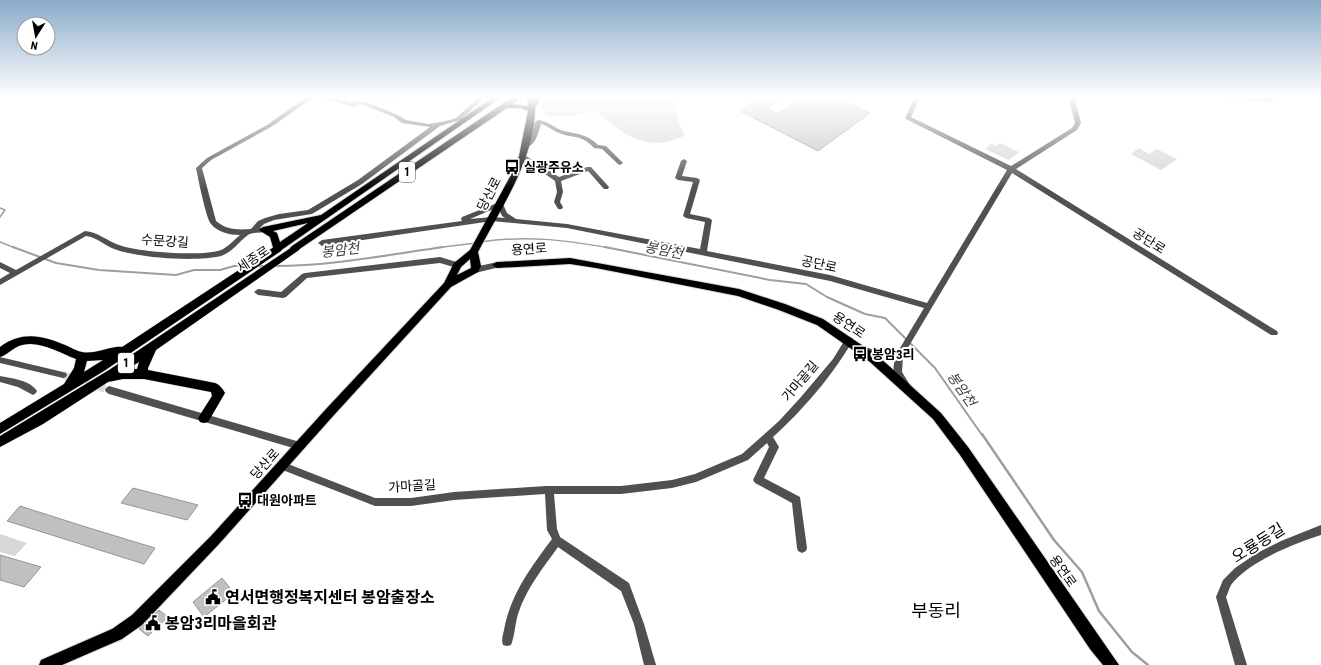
<svg xmlns="http://www.w3.org/2000/svg" width="1321" height="665" font-family="'Roboto Condensed','Noto Sans KR',sans-serif">
	<style>
		.green { fill: #d7d7d7 }
		.lines { fill: none; stroke-linecap: round; stroke-linejoin: round }
		.stream-far2 { stroke: #9e9e9e; stroke-width: 1.5 }
		.stream-far1 { stroke: #9e9e9e; stroke-width: 2 }
		.stream { stroke: #9e9e9e; stroke-width: 2.5 }
		.building { fill: #c0c0c0; stroke: #949494 }
		.minor-tunnel { stroke: #d9d9d9; stroke-width: 8; stroke-dasharray: 8 4; stroke-linecap: butt }
		.major-casing { stroke: #dbdbdb; stroke-width: 2 }
		.highway-casing { stroke: #dbdbdb; stroke-width: 1 }
		.minor { fill: #505050; fill-rule: evenodd }
		.major { fill: #000; fill-rule: evenodd }
		.highway { fill: #000; fill-rule: evenodd }
		.labels { text-anchor: middle; dominant-baseline: central; stroke-width: 4; stroke-linejoin: round; paint-order: stroke }
		.shield { fill: #fff; stroke: #4c4c4c; stroke-width: 1 }
		.shield-label { font-size: 12px; font-weight: bold; fill: #000 }
		.poi-label { font-size: 13px; font-weight: bold; fill: #000; stroke: #fff; text-anchor: start }
		.street-label { font-size: 13px; fill: #000; stroke: #fff }
		.water-label { font-size: 14px; font-style: italic; fill: #3f3f3f; stroke: #fff }
		.near-street-label { font-size: 16px; fill: #000; stroke: #fff }
		.near-poi-label { font-size: 16px; font-weight: bold; fill: #000; stroke: #fff; text-anchor: start }
		.near-quarter-label { font-size: 18px; fill: #000; stroke: #fff }
	</style>
	<rect width="100%" height="100%" fill="#fff"/>
	<g class="green">
		<polygon points="368,96 398,96 390,104 364,100"/>
		<path d="M542 96H660L675 103 678 121 685 135C651 154 621 135 597 111L570 116H547L538 101Z"/>
		<polygon points="1000,143 1019,152 1009,160 985,149 991,144 996,146"/>
		<polygon points="1139,148 1149,154 1157,149 1177,159 1161,170 1131,154"/>
		<polygon points="0,534 27,543 15,556 0,552"/>
	</g>
	<g class="lines">
		<g class="stream-far2">
			<polyline points="0,208 5,210 0,217"/>
			<polyline points="0,242 15,248"/>
			<path d="M481 242C526 235 565 240 610 248"/>
			<polyline points="435,248 476,243"/>
		</g>
		<g class="stream-far1">
			<polyline points="13,247 56,263 99,270 176,275 194,270 220,270 234,266 246,266"/>
			<polyline points="605,247 770,280 806,284 827,297 865,314 885,318 935,368 982,435"/>
			<polyline points="256,266 266,266"/>
			<path d="M274 266C330 266 387 255 443 247"/>
		</g>
		<polyline class="stream" points="982,434 1054,540 1082,572 1099,611 1132,652 1148,665"/>
	</g>
	<g class="building">
		<polygon points="762,96 785,96 768,108 778,114 803,96 835,96 870,113 818,151 740,111"/>
		<polygon points="133,488 198,505 187,520 121,503"/>
		<polygon points="20,506 86,527 155,548 144,564 7,521"/>
		<polygon points="0,555 41,567 24,587 0,580"/>
		<polygon points="222,578 234,593 204,617 193,602"/>
		<polygon points="159,610 168,617 148,636 139,629"/>
	</g>
	<g class="lines">
		<polyline class="minor-tunnel" points="63,375 109,390"/>
		<g class="major-casing">
			<g id="major">
				<path d="M495 96H503L280 251H274L270 237 259 230 263 227 321 215ZM308 223 280 242 277 233 273 231Z"/>
				<path d="M514 96H523L513 104 528 106 527 96H535C539 154 503 204 478 252L481 266 478 272 451 287 334 415 219 544 142 625 122 639 62 665H39L41 660 112 629 132 615 211 536 326 409 444 283 454 263 470 250 511 175 519 156 528 111 520 108H507L298 250H292L290 248 292 246ZM470 259 471 268 457 275 461 267Z"/>
				<polygon points="570,258 739,289 785,304 823,319 878,356 941,413 968,447 1119,665 1103,665 1090,649 960,455 933,419 870,362 817,325 779,310 738,296 596,268 570,264 497,268 492,265 497,262"/>
			</g>
		</g>
		<g class="highway-casing">
			<g id="highway">
				<polygon points="534,96 542,96 535,108 529,108 528,106"/>
				<path d="M277 245 281 247 282 249 281 251 104 371 0 434V423L64 384 74 368 76 359C60 353 40 340 22 345 13 347 8 355 0 357V347C21 331 42 335 65 345 70 347 76 351 82 352 94 355 113 345 122 347ZM103 360 84 372 87 361Z"/>
				<path d="M295 245 299 246 300 248 299 250 156 350 148 368V370L215 383C220 385 222 388 225 393L208 422 204 423 200 422 198 418 212 396 211 392 144 379H123L108 382 43 424 0 447V436L109 370ZM139 362 137 369H128Z"/>
			</g>
		</g>
		<g class="minor">
			<path d="M308 96H316L271 127 211 160 202 168 216 221C227 230 237 230 251 229L258 221 265 218 279 214 308 210 358 180 430 127 402 123 394 117 364 105 358 104 354 107 316 96H328L352 103 356 100 368 103 398 115 406 120 428 124 446 121 456 118 480 96H487L460 120 440 126 362 184 312 214 274 220 264 224 260 228H266L267 230 266 232C260 233 252 232 248 235 238 242 233 252 221 256 196 262 141 258 117 250 106 247 97 237 86 236L0 285V279L10 273 0 268V262L16 270 85 231C98 232 107 241 119 245 137 252 203 257 221 250 228 247 234 240 240 235 230 235 217 232 211 224 206 218 198 178 196 168L207 158 267 125Z"/>
			<path d="M915 96H921L911 117 1011 166 1072 128 1075 123 1068 96H1074L1081 123 1077 130 1016 169 1277 331 1278 333 1277 335H1271L1012 173 903 356 902 372 910 385 909 387C902 389 895 379 894 373 893 368 894 363 895 359L877 357 860 351 859 349 860 347 863 346 877 351 897 353 924 308 830 281 567 228 492 221 322 246 318 243 322 240 462 221 461 219 462 217 500 202H502L507 213 516 219 567 224 700 249 705 222 686 218 683 216 693 182 678 180 675 178 681 161 684 159 687 161 682 176 697 178 700 180 690 214 709 218 712 220 707 251 830 275 927 303 1007 170 906 119 905 118ZM498 207 502 216 505 218 492 217 470 219Z"/>
			<polygon points="1224,96 1267,98 1266,96 1272,96 1274,100 1271,102 1227,98"/>
			<path d="M538 120C549 121 554 128 564 131 577 134 587 134 598 145L606 146 623 163 620 165 618 164 602 149 594 148C581 134 575 139 559 133 553 131 548 126 542 124H541C538 134 535 149 522 147V145L531 138 535 122Z"/>
			<polygon points="523,154 559,177 587,167 591,167 609,187 608,189 604,189 588,171 561,181 563,192 560,202 563,207 562,209 558,209 554,202 557,192 555,181 521,157 521,155"/>
			<polygon points="440,257 460,263 461,265 457,268 440,263 307,278 286,297 283,298 258,295 254,292 258,289 281,292 302,274 305,273"/>
			<polygon points="497,262 501,265 500,267 475,273 471,270 475,267"/>
			<path d="M849 337 852 338 853 340C834 374 802 411 773 437L779 447 764 478 800 497 807 548 806 551 802 553 798 551 797 548 792 503 755 483 753 480 769 447 767 443 748 460 696 482 672 488 621 494H554L557 529 560 537 629 583 644 624 656 665H644L634 624 621 591 558 547C543 568 526 589 518 614 515 624 515 635 511 645L507 646 503 645C501 640 503 635 504 630 510 595 531 567 552 539L547 530 545 494 454 500 411 506H375L280 469 278 466 280 463 283 462 375 498H411L454 492 546 486H621L672 480 695 474 742 454 779 421 801 397 833 359 846 338Z"/>
			<polygon points="0,357 63,372 66,373 67,375 66,377 63,378 0,363"/>
			<path d="M0 376C11 378 30 380 37 391L36 393 33 395 18 387 0 382Z"/>
			<polygon points="109,386 300,442 303,443 305,446 303,449 300,450 109,394 106,392 105,390 106,388"/>
			<path d="M1321 525V535C1295 543 1248 562 1231 585 1229 589 1228 593 1226 597L1247 665H1235L1216 597 1223 580 1235 568 1257 553 1281 541Z"/>
		</g>
		<use href="#major" class="major"/>
		<use href="#highway" class="highway"/>
	</g>
	<linearGradient id="sky" x2="0" y2="1"><stop stop-color="#8aabca"/><stop offset="0.51" stop-color="#fff"/><stop offset="1" stop-color="#fff" stop-opacity="0"/></linearGradient>
	<rect width="1321" height="190" fill="url(#sky)"/>
	<defs>
		<g id="bus-bare" transform="scale(1.2)"><path d="M-5-6H5V4H4V6H2V4H-2V6H-4V4H-5ZM-3.5-4V0h7V-4ZM-3.5 1.2v1.5H-2V1.2ZM2 1.2v1.5H3.5V1.2Z" fill="#000" stroke="#fff" stroke-width="2.5" paint-order="stroke"/></g>
		<g id="civic-bare" transform="scale(1.2)"><path d="M-.6-6.5H3V-4.5H.6V-3L4-1V1h2V6H-6V1h2V-1L-.6-3ZM-1.2 2.5V6h2.4V2.5Z" fill="#000" stroke="#fff" stroke-width="2.5" paint-order="stroke"/></g>
	</defs>
	<g fill-rule="evenodd">
		<use href="#bus-bare" x="512" y="167"/>
		<use href="#bus-bare" x="860" y="354"/>
		<use href="#bus-bare" x="245" y="500"/>
		<use href="#civic-bare" x="213" y="597"/>
		<use href="#civic-bare" x="153" y="623"/>
	</g>
	<g class="labels">
		<g class="shield">
			<rect x="399" y="162" width="16" height="20" rx="3"/>
			<rect x="118" y="353" width="16" height="20" rx="3"/>
		</g>
		<g class="shield-label">
			<text x="407" y="172">1</text>
			<text x="126" y="363">1</text>
		</g>
		<g class="poi-label">
			<text x="524" y="167">실광주유소</text>
			<text x="872" y="354">봉암3리</text>
			<text x="257" y="500">대원아파트</text>
		</g>
		<g class="street-label">
			<text transform="translate(489 194) rotate(-62)">당산로</text>
			<text transform="translate(165 241) rotate(4)">수문강길</text>
			<text transform="translate(1149 241) rotate(32)">공단로</text>
			<text transform="translate(529 249) rotate(-4)">용연로</text>
			<text transform="translate(253 259) rotate(-34)">세종로</text>
			<text transform="translate(819 264) rotate(12)">공단로</text>
			<text transform="translate(849 325) rotate(34)">용연로</text>
			<text transform="translate(800 381) rotate(-50)">가마골길</text>
			<text transform="translate(265 464) rotate(-48)">당산로</text>
			<text transform="translate(412 486) rotate(-4)">가마골길</text>
			<text transform="translate(1063 571) rotate(55)">용연로</text>
		</g>
		<g class="water-label">
			<text transform="translate(340 250) rotate(-7)">봉암천</text>
			<text transform="translate(664 250) rotate(11)">봉암천</text>
			<text transform="translate(962 389) rotate(55)">봉암천</text>
		</g>
		<g class="near-street-label">
			<text transform="translate(1258 543) rotate(-32)">오룡동길</text>
		</g>
		<g class="near-poi-label">
			<text x="225" y="597">연서면행정복지센터 봉암출장소</text>
			<text x="165" y="623">봉암3리마을회관</text>
		</g>
		<g class="near-quarter-label">
			<text x="936" y="610">부동리</text>
		</g>
	</g>
	<g transform="translate(36 36) rotate(191)"><circle r="19" fill="#ffffff" stroke="#999999"/>
	<path d="M0-3L7 15L0 10L-7 15Z" fill="#000000"/>
	<text y="-6" font-size="11" font-weight="bold" text-anchor="middle" fill="#000000">N</text>
	</g>
</svg>
